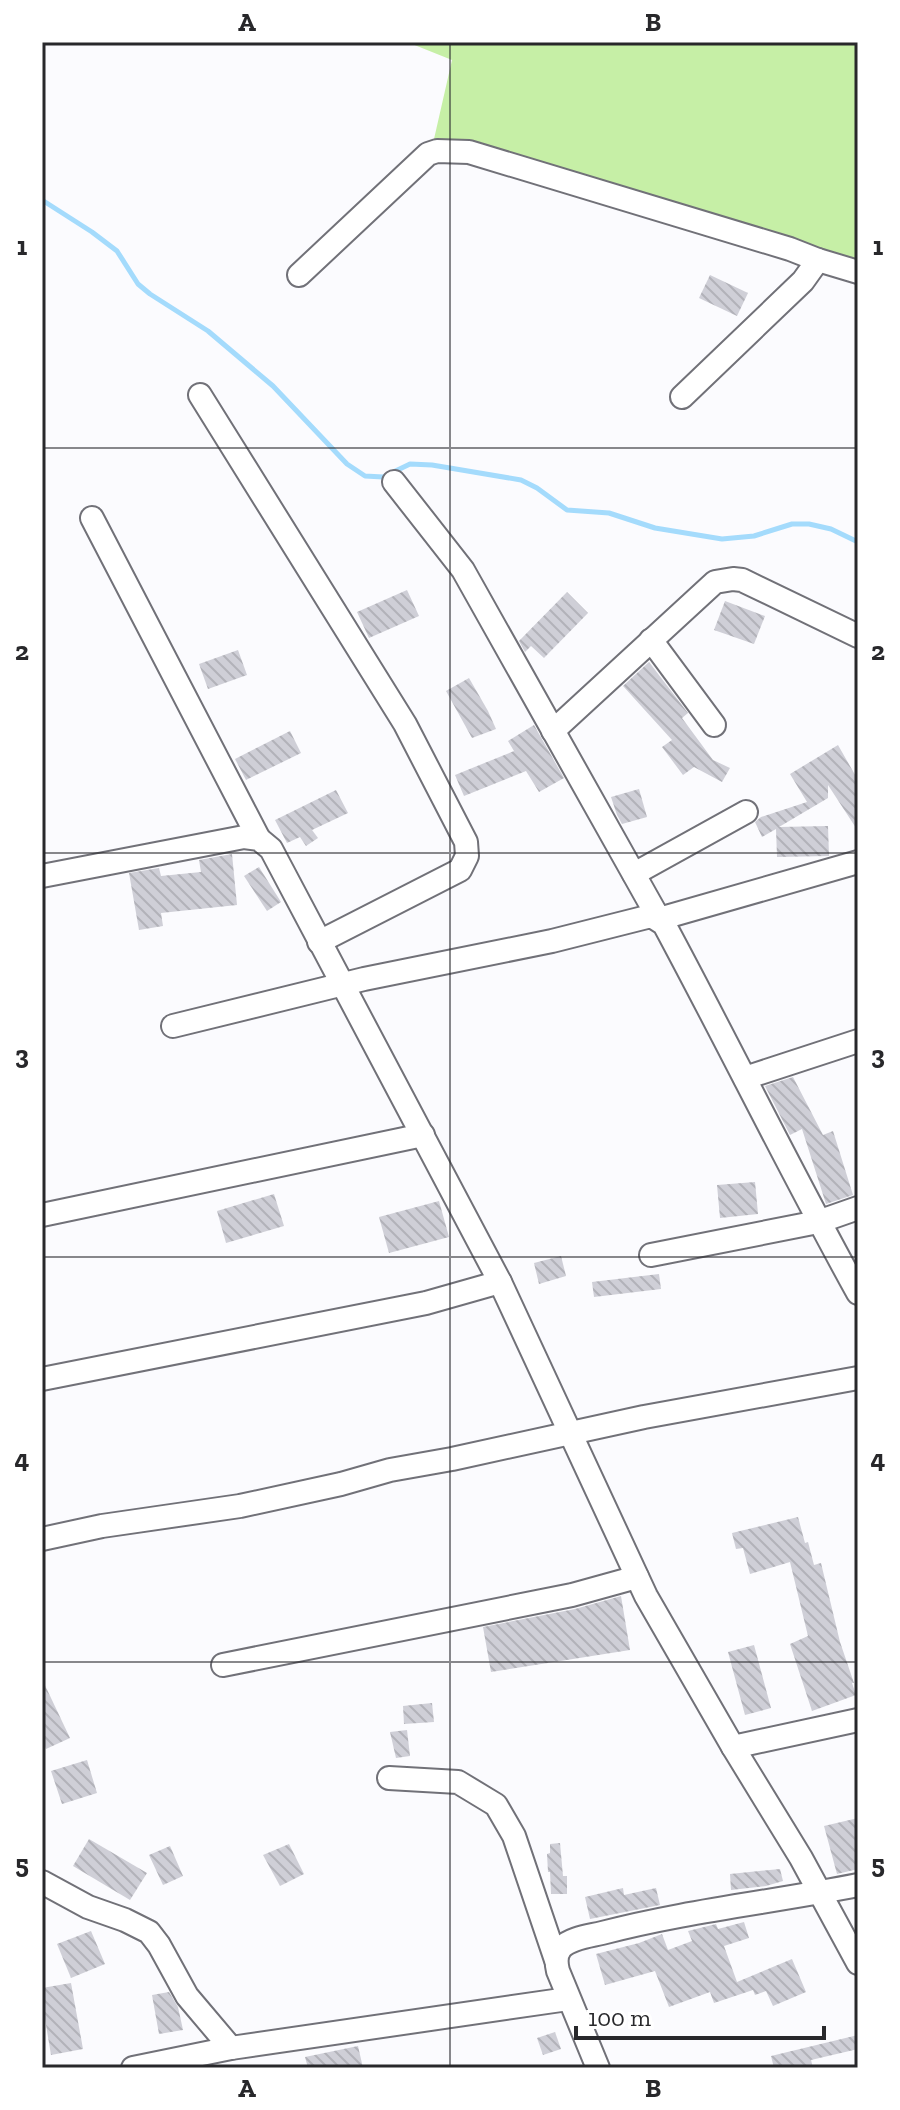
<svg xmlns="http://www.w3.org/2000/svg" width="900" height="2110" font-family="'Zilla Slab',serif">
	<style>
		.grass { fill: #c6efa6 }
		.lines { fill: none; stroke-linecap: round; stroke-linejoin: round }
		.stream { stroke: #a4dbfc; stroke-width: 5 }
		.building { fill: url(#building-back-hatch) }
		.minor-casing { stroke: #717178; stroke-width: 26 }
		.minor { stroke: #fff; stroke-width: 22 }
		.grid { fill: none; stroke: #28282b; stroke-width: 2; stroke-opacity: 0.55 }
		.neatline { fill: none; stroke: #28282b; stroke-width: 3 }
		.grid-label { font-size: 26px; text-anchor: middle; font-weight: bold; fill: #28282b }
	</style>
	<defs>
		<pattern id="building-back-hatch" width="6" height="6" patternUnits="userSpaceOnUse" patternTransform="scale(2)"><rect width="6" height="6" fill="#cfcfd7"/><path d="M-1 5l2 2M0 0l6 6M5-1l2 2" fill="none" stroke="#b2b2b9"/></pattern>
	</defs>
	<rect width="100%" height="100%" fill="#fbfbfe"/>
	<polygon class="grass" points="407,42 858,42 858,268 434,139 452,60"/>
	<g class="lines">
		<polyline class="stream" points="42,200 92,232 117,251 138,284 150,294 208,331 273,386 347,464 365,476 383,477 410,464 432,465 521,480 537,488 567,510 609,513 655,528 722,539 754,536 792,524 809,524 831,529 858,542"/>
	</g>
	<g class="building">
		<polygon points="710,275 748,293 737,316 699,298"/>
		<polygon points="407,590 419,616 369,638 357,612"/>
		<polygon points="567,592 588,613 544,658 531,646 525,652 519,641"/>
		<polygon points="725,601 765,616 754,644 714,630"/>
		<polygon points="238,650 247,675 208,689 199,664"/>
		<polygon points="649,662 688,713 682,718 713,760 730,768 722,782 694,767 683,775 662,747 672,740 623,686"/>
		<polygon points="469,678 488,711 496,729 472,738 446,691"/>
		<polygon points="534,725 564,778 539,792 526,771 464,796 455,775 514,751 508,741"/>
		<polygon points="290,731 301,753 246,780 235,759"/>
		<polygon points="838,745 858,780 858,831 828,785 828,798 779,827 828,826 829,856 777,857 776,829 762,837 755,822 761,817 807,802 790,774"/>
		<polygon points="639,789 647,817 622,824 617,815 611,797"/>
		<polygon points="336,790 348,813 312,830 318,838 306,846 300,837 287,843 275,820"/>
		<polygon points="232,854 237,905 161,913 163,926 139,930 129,873 159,868 161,876 201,872 199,860"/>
		<polygon points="259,867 281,902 267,911 244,876"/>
		<polygon points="793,1077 823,1135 833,1131 853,1195 826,1204 802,1129 790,1135 765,1086"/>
		<polygon points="755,1182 758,1214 720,1218 717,1185"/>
		<polygon points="274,1194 284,1226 226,1243 217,1211"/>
		<polygon points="439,1201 449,1237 389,1253 379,1217"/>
		<polygon points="561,1256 566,1276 539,1284 534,1263"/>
		<polygon points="659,1274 661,1289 594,1297 592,1282"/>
		<polygon points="798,1517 805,1543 808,1542 814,1565 821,1563 840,1642 854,1683 852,1683 856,1695 812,1711 790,1644 808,1636 790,1562 750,1574 743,1548 736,1549 732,1533"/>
		<polygon points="621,1596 630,1650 491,1672 483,1627 575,1609"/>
		<polygon points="754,1645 771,1708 745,1715 728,1652"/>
		<polygon points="42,1679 70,1738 46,1749 42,1740"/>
		<polygon points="432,1703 434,1722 404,1724 403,1706"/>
		<polygon points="407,1730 410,1756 396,1758 390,1732"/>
		<polygon points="87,1760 97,1793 62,1804 51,1771"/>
		<polygon points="858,1818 858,1869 837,1874 824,1826"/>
		<polygon points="89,1839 147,1873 130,1900 73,1866"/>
		<polygon points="560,1843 563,1876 567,1876 567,1894 551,1894 550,1872 548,1872 547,1854 550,1853 550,1844"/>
		<polygon points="289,1844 304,1874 280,1886 263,1855"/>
		<polygon points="170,1846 183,1876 163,1885 149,1855"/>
		<polygon points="780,1869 783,1881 766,1886 731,1890 730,1874"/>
		<polygon points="623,1888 624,1895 656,1888 660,1905 590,1919 585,1897"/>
		<polygon points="744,1922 749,1938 724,1946 737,1982 792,1959 806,1992 773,2006 766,1991 755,1995 753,1990 714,2003 710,1992 669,2007 655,1971 605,1985 596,1954 639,1943 662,1934 668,1950 692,1941 688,1931 716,1924 718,1929"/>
		<polygon points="91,1931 105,1964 71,1978 57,1944"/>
		<polygon points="71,1983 83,2049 51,2055 42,2001 42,1988"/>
		<polygon points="169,1992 178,2007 183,2030 159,2034 152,1995"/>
		<polygon points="555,2032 561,2049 543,2055 537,2038"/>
		<polygon points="858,2035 858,2049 811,2060 813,2068 774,2068 771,2056"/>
		<polygon points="358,2046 363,2068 308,2068 305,2057"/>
	</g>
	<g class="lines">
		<g class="minor-casing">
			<g id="minor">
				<polyline points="818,260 858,272"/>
				<polyline points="299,275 428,154 437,151 469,152 790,249 818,260 803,281 682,397"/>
				<polyline points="200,395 405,724 466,842 467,856 460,870 319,942"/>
				<polyline points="394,482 463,570 659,919 858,862"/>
				<polyline points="92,518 259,839"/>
				<polyline points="651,640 714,725"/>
				<polyline points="553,731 715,582 733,579 742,580 858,636"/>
				<polyline points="634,874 746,812"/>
				<polyline points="42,876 244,837 259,839 271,849 500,1282 646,1596 733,1747 801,1858 858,1963"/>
				<path d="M173 1026 364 979 552 941 647 917H653L664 924C730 1047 791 1172 858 1293"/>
				<polyline points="745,1078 858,1041"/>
				<polyline points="42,1215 423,1135"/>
				<polyline points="651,1255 818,1222 858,1208"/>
				<polyline points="42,1379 426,1303 500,1282"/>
				<polyline points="42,1539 102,1526 240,1506 341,1484 390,1470 452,1459 644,1417 858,1378"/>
				<polyline points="223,1665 572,1595 637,1577"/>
				<polyline points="733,1747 858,1720"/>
				<polyline points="389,1778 458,1782 496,1805 514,1836 556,1960"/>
				<polyline points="42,1882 88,1907 125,1920 149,1932 159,1945 187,1996 231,2048"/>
				<polyline points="133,2068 231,2048 568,1999"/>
				<path d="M598 2068 558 1971C556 1963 555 1955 561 1948 570 1938 590 1936 602 1933 686 1911 773 1902 858 1885"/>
			</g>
		</g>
		<use href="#minor" class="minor"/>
	</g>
	<path class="grid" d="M450 42V2068M42 448H858M42 853H858M42 1257H858M42 1662H858"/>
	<rect width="900" height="2110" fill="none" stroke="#ffffff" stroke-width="88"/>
	<path d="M576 2026v12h248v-12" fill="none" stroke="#28282b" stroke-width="4"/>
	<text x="588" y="2026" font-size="24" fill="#28282b" stroke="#ffffff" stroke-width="6" paint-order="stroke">100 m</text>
	<rect x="44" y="44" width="812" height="2022" class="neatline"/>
	<g class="grid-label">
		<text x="247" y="31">A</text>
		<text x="653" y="31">B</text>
		<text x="22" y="255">1</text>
		<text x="878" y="255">1</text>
		<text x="22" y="660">2</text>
		<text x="878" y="660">2</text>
		<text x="22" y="1064">3</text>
		<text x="878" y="1064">3</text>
		<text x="22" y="1468">4</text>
		<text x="878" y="1468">4</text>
		<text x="22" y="1873">5</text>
		<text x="878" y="1873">5</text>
		<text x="247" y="2097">A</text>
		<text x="653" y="2097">B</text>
	</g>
</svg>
